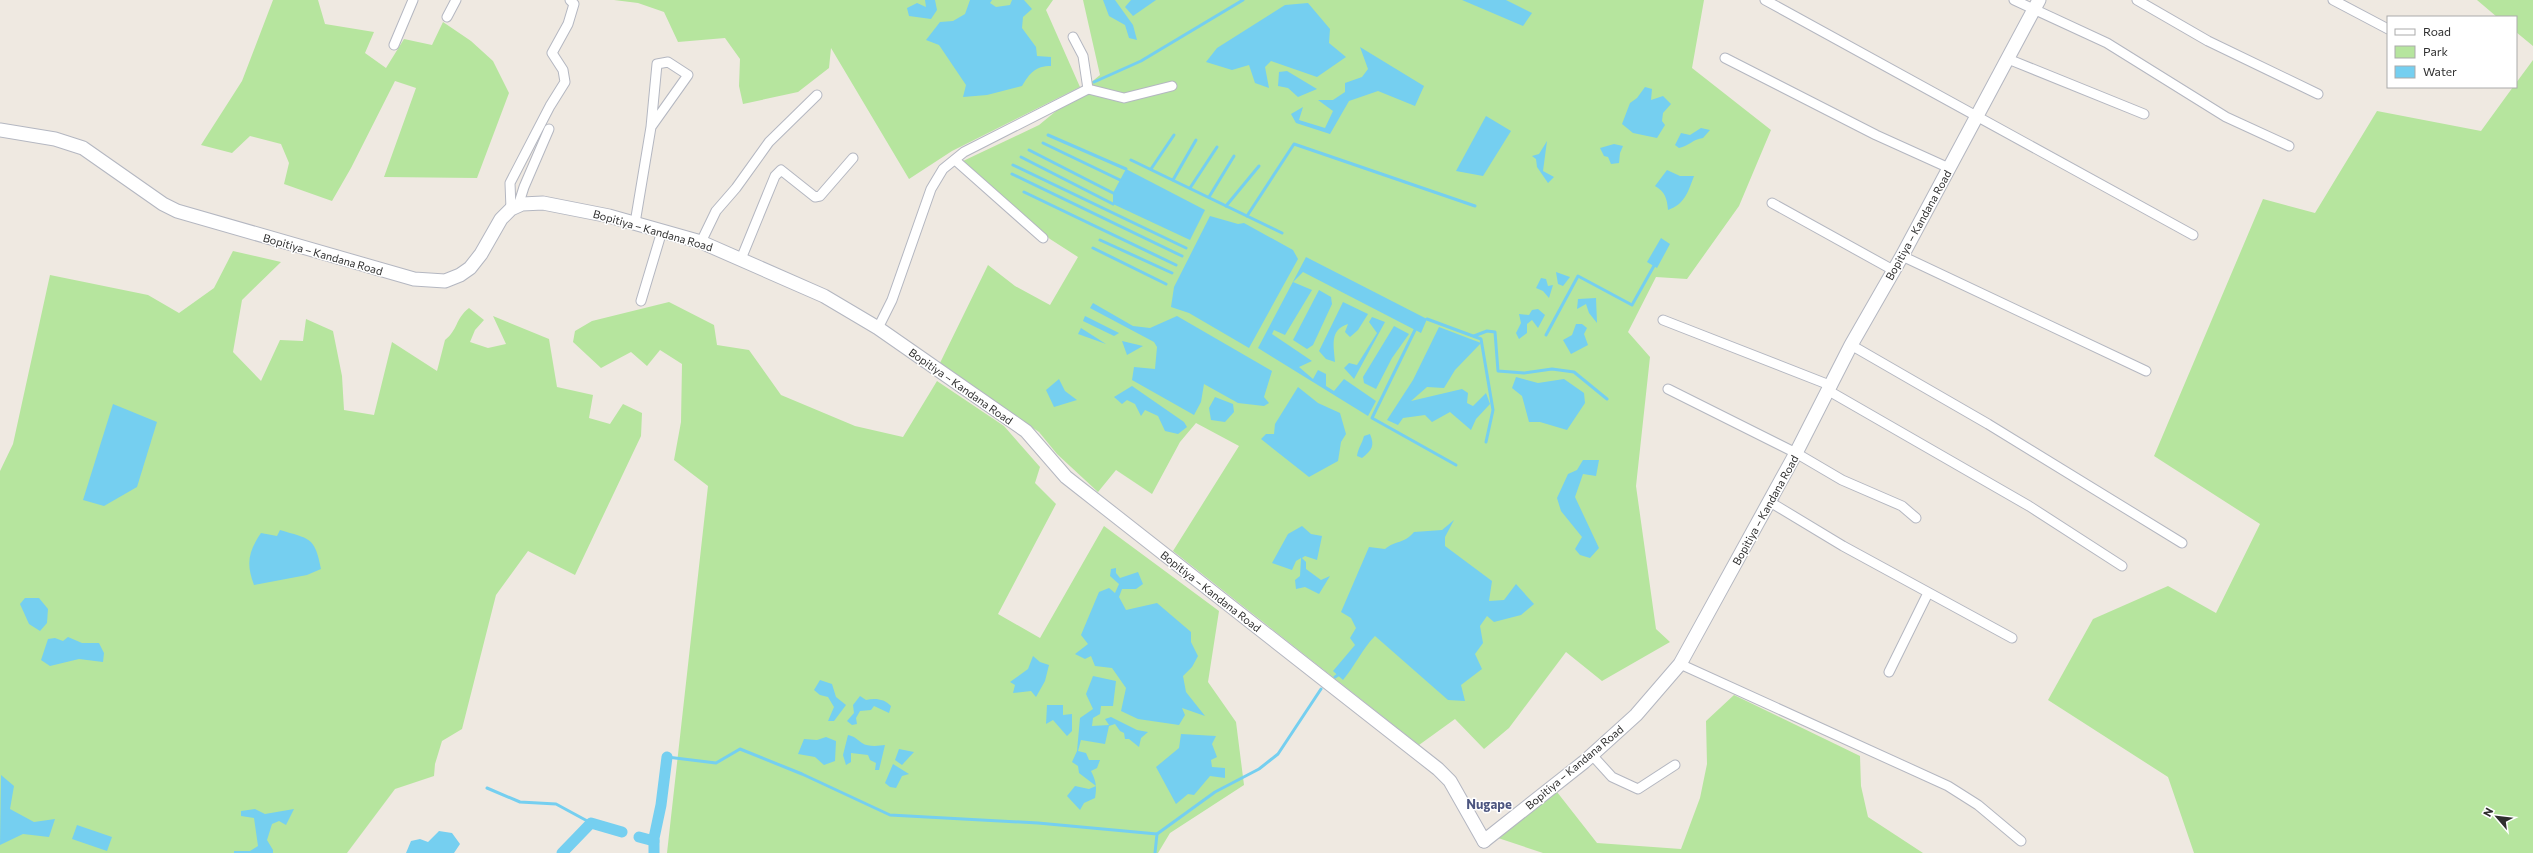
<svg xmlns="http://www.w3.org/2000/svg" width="2533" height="853" font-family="Commissioner,sans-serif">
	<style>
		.green { fill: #b6e59e }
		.water { fill: #75cff0 }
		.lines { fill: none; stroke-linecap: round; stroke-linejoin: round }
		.stream { stroke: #75cff0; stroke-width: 3 }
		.canal { stroke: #75cff0; stroke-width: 11 }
		.street-casing { stroke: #b4b7c1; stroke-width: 11 }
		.secondary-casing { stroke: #b4b7c1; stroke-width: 15 }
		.street { stroke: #fff; stroke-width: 9 }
		.secondary { stroke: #fff; stroke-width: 13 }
		.labels { text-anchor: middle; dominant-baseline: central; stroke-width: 3; stroke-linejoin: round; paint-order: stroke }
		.street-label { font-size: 11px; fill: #2e2e2e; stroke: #fff }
		.quarter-label { font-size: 13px; font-weight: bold; fill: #4d5680; stroke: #fff }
	</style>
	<rect width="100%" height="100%" fill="#efe9e1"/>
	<g class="green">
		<polygon points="273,0 318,0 325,24 374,32 365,53 386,68 404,39 432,45 443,22 471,41 493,61 509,93 477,178 384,177 416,88 395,81 351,168 332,201 284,184 289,163 281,144 250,136 232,153 201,145 242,81"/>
		<polygon points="614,0 1053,0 1046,10 1080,87 952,151 909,179 831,48 829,68 798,92 743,104 739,86 740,59 725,38 678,42 664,12 638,3"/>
		<polygon points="1083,0 1704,0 1692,68 1771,130 1739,206 1687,279 1656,277 1628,332 1650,357 1636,486 1656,629 1670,642 1602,681 1566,652 1509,728 1484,749 1455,719 1419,745 1173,551 1239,446 1196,423 1180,442 1152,494 1116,470 1098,492 1057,454 1039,432 939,365 988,265 1015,286 1050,305 1078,257 1050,239 963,161 1039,125 1100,75"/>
		<polygon points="2477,0 2533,0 2533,46 2516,32 2516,17 2497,17"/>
		<polygon points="2533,60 2533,853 2194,853 2168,777 2048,700 2093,619 2168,586 2216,613 2260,524 2154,456 2263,199 2315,213 2377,111 2481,131 2513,87 2516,87 2516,83"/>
		<path d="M233 251 281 262 242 300 233 352 261 381 280 340 303 341 306 319 333 331 342 376 344 410 374 415 392 342 437 371 445 340C458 330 455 319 469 308L484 320 475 330 470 342 488 348 506 344 493 316 549 339 557 387 593 395 589 418 610 424 623 404 642 413 641 436 575 575 528 551 496 595 462 729 442 741 435 764 434 776 395 789 347 853H0V471L13 444 50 275 148 295 179 313 214 288Z"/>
		<polygon points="669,302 714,325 717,345 749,350 781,395 855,426 903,437 937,381 1004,426 1040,467 1035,483 1056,504 998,614 1040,638 1104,526 1219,611 1208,682 1236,722 1244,785 1170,833 1158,853 667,853 708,486 674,460 681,422 682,364 660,350 647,366 631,352 601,368 573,342 575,331 592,321"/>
		<polygon points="1734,695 1860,756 1861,786 1868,817 1923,853 1543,853 1495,837 1557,792 1597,843 1681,849 1700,798 1707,764 1706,721"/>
	</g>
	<g class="water">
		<polygon points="925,0 935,0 937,10 931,19 909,16 907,8 917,3 926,7"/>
		<path d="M970 0H992L990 3 996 7 1010 5 1012 0H1024L1032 9 1023 17 1022 28 1036 47 1037 56 1051 57V66C1035 66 1030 73 1022 86L987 95 963 97 966 85 939 45 926 40 940 22 953 21 965 14Z"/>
		<polygon points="1103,0 1115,0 1133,25 1137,40 1129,38 1125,25 1109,16"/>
		<polygon points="1131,0 1156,0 1133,16 1125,7"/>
		<polygon points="1462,0 1506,0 1532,13 1523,26"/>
		<polygon points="1308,3 1330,29 1329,43 1346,57 1317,77 1271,61 1265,67 1269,88 1255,83 1249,65 1232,70 1206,62 1217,48 1285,5"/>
		<polygon points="1360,47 1424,86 1415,106 1378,91 1349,101 1330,134 1296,123 1291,114 1303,107 1299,120 1325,128 1333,111 1318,100 1333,100 1345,92 1345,83 1362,77 1368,69"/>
		<polygon points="1287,71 1317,89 1298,97 1288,88 1278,86 1279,72"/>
		<polygon points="1645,87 1652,89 1651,100 1663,96 1671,104 1663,113 1662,121 1665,125 1657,138 1633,133 1622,124 1630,103 1637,98"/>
		<polygon points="1486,116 1511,131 1483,176 1456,171"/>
		<path d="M1701 128 1710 130 1703 138C1693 139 1689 146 1679 148L1675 145 1681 133 1690 135Z"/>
		<polygon points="1547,141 1543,171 1554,177 1548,183 1537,167 1536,159 1532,156 1539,154"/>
		<polygon points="1614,144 1623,146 1620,153 1619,163 1611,164 1608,157 1604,156 1600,148"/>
		<polygon points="1126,169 1205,210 1190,240 1113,204 1113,193"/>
		<path d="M1667 170 1680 176H1694C1688 192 1685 204 1668 210 1667 198 1665 192 1655 186Z"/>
		<polygon points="1210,216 1238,224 1244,223 1293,250 1298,259 1249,348 1189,313 1171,307 1174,287"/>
		<polygon points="1661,238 1670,244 1657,268 1647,262"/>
		<polygon points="1306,257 1427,319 1421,333 1303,272 1293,282 1312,290 1285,335 1274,330 1272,334 1312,361 1299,367 1313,379 1318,370 1326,374 1326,386 1334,391 1344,379 1376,401 1368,416 1258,348"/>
		<polygon points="1556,272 1570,277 1563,286 1558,284"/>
		<polygon points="1541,278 1546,279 1548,286 1553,285 1549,298 1543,291 1536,288"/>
		<polygon points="1319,290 1331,297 1332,304 1313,345 1307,349 1293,340"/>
		<polygon points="1596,298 1597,323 1589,313 1586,304 1577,309 1578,299"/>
		<path d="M1343 302 1368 314 1358 330 1350 337 1345 332 1348 324C1329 330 1334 346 1335 362L1326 359 1319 351Z"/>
		<polygon points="1093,303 1133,326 1150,328 1177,316 1272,371 1264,397 1269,403 1264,406 1238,403 1204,384 1201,402 1194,415 1132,380 1134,367 1155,369 1157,347 1154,342 1090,308"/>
		<polygon points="1538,309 1545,315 1538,328 1532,320 1527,324 1527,333 1519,339 1516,333 1521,323 1519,314 1529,315 1532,310"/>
		<polygon points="1085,316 1119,333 1114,336 1083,321"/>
		<polygon points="1372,317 1385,322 1354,379 1344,368 1349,363 1357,365 1377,333 1369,322"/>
		<polygon points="1576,324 1582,324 1587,328 1584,334 1588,345 1571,354 1563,340 1572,335"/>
		<polygon points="1394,326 1409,334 1392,358 1376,389 1364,383 1363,377"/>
		<polygon points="1439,327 1481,343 1455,370 1444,388 1427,387 1411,401 1462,389 1468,393 1467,403 1473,406 1486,393 1490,404 1476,419 1471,430 1450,412 1432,422 1425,415 1403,418 1398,425 1387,420 1413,380"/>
		<polygon points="1081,328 1106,344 1078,334"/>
		<polygon points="1122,341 1143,346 1127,355"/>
		<polygon points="1516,377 1538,383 1564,379 1584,393 1585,403 1567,430 1540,422 1529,422 1522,396 1512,388"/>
		<polygon points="1059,379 1065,391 1077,400 1054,407 1046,390"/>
		<polygon points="1132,386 1184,422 1187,427 1178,434 1165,431 1158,416 1145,410 1141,416 1135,404 1127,400 1122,404 1114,397"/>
		<polygon points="1298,387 1318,403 1340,413 1346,434 1341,442 1338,461 1309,477 1261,439 1266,434 1274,434 1275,424"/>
		<polygon points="1215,397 1233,404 1234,412 1225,422 1211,420 1209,408"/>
		<polygon points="113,404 157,422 137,487 104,506 83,500"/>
		<path d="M1370 434C1375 446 1372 450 1362 458L1357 456C1358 448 1362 444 1364 436Z"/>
		<polygon points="1583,460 1599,460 1596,476 1583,474 1575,497 1599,548 1590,558 1580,555 1575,549 1582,537 1561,511 1557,498 1568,474 1577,470"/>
		<path d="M1454 520 1445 537V546L1492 581 1489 601 1504 600 1516 584 1534 604 1521 615 1494 622 1487 616 1480 626 1483 643 1475 654 1482 669 1461 685 1465 701 1448 700 1375 636C1362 649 1355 666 1343 680L1333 671 1355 645 1350 638 1356 628 1351 618 1341 612 1369 547 1385 549C1396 540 1404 544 1414 532L1442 530Z"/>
		<polygon points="1302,526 1311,534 1322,536 1317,560 1305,556 1302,558 1306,562 1306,569 1321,580 1330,576 1319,594 1305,587 1296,589 1295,580 1300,576 1301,558 1296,561 1292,570 1272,563 1288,534"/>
		<path d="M280 530C309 539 315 536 321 569L307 575 254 585C246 564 248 552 261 533L277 536Z"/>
		<polygon points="1116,568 1116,573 1120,578 1138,572 1143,584 1136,589 1122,589 1119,597 1126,610 1157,603 1191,632 1191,642 1198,656 1192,667 1183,676 1186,692 1205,716 1182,708 1185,715 1179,725 1138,719 1121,711 1126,688 1112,668 1095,666 1091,656 1085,659 1075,654 1088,644 1081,635 1099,592 1109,588 1115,593 1119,584 1110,576 1111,569"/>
		<polygon points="25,598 39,598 48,609 47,623 40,631 29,624 20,604"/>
		<polygon points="68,637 82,643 99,643 104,653 103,662 79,659 50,666 41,660 48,639 55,638 63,641"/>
		<polygon points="1033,656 1040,662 1049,665 1045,681 1036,697 1031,691 1013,693 1015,685 1010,682 1028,669"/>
		<path d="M1093 676 1116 681 1113 706H1101L1100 714 1093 718 1092 726 1109 725 1105 719 1111 717 1137 730 1148 732 1141 738 1139 747 1129 739H1125L1124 733 1120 731 1115 724 1109 726 1105 744 1081 740 1078 751 1086 753 1089 760H1100L1097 768 1091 771C1096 781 1097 786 1095 798L1084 803 1080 810 1067 796 1075 786 1089 789 1096 786 1079 773 1078 766 1072 762 1077 751 1080 718 1093 709 1086 694Z"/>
		<polygon points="820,680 832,684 836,697 846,705 834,721 828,721 834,707 828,697 820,695 814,690"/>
		<path d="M860 696 866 700C876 698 884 699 891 706L889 713 874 706 871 710 860 711 856 718 857 724 852 725 847 721 854 713 853 705Z"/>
		<polygon points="1047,705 1063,705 1063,715 1072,714 1072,731 1067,736 1053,720 1046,724"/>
		<polygon points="1181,734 1216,736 1212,744 1217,757 1211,760 1212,767 1225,768 1225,778 1210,776 1194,795 1188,794 1176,804 1156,767 1179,748"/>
		<path d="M848 735C856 737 856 739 862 743 868 747 878 746 885 745L879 770H875L876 763 870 760 868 755 851 753V762L846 765 843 755Z"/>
		<polygon points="826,737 836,741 835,761 824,765 815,757 798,754 804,739 817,740"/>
		<polygon points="899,749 914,752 902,765 895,760"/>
		<polygon points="893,764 909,774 902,776 896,788 890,787 885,783"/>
		<polygon points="1,775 14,786 10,809 34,822 55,819 49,837 23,834 0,845"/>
		<polygon points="255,809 265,814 294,809 286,825 279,821 272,824 267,840 273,850 273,853 234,853 234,851 250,851 258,846 254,818 241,816 241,811"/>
		<polygon points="77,825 112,837 107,851 72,839"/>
		<polygon points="439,831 452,833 460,844 454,853 406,853 411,841 420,839 428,842"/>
	</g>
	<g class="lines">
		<g class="stream">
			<polyline points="1094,82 1141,61 1243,0"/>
			<polyline points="1048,135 1126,169"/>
			<polyline points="1043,143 1120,180"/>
			<polyline points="1029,150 1113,193"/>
			<polyline points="1021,157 1113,204"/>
			<polyline points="1131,160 1282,233"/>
			<polyline points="1013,165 1186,248"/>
			<polyline points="1151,169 1174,135"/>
			<polyline points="1012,174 1182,256"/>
			<polyline points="1173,180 1196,140"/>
			<polyline points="1190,188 1217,147"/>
			<polyline points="1024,192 1176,265"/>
			<polyline points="1209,197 1234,156"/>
			<polyline points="1226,206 1259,166"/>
			<polyline points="1247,216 1294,144 1475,206"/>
			<polyline points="1100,240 1172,273"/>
			<polyline points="1093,248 1166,284"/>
			<polyline points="1427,319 1481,339 1493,410 1486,442"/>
			<polyline points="1415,330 1372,418 1456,465"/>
			<polyline points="1546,335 1578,276 1632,305 1655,264"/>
			<polyline points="1474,336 1487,331 1495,332 1498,371 1524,373 1552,369 1574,372 1607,399"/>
			<polyline points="1335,677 1338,675"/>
			<polyline points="667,757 716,763 740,749 802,774 890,815 1038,823 1157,834 1155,853"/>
			<polyline points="487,788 520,802 556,804 591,823"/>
			<polyline points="1157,834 1215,792 1259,769 1278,754 1321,689"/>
		</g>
		<g class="canal">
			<polyline points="639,837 654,841"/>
			<polyline points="562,853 591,823 622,832"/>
			<polyline points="654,853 654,838 661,805 667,757"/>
		</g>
		<g class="street-casing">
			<g id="street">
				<polyline points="1765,0 2193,235"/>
				<polyline points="2014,0 2107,43 2226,117 2289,146"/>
				<polyline points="2137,0 2208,41 2318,94"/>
				<polyline points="2333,0 2388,29"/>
				<polyline points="447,17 456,0"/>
				<polyline points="1073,37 1083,56 1088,89"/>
				<polyline points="394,45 413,0"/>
				<polyline points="1725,58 1876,135 1949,168"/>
				<polyline points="2008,59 2144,114"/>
				<polyline points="955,160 1043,238"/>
				<polyline points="1772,203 1893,270"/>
				<polyline points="518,206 524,187 549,129"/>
				<polyline points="511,209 510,183 550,106 565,82 563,70 552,53 568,24 574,4 570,0"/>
				<polyline points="635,223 651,127 688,75 668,62 657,64 651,127"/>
				<polyline points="701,242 716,211 736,188 769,142 817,95"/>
				<polyline points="1902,256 2146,371"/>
				<polyline points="741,259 775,176 781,170 815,197 820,196 853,158"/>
				<polyline points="641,301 662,231"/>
				<polyline points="1663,320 1832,386"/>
				<polyline points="878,328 892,300 931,189 943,169 964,152 1088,89 1124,98 1172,86"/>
				<polyline points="1851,345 1988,424 2182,543"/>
				<polyline points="1668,389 1796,453 1842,480 1902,506 1916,518"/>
				<polyline points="1829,391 2029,506 2122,566"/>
				<polyline points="1770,502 1843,546 2012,638"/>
				<polyline points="1680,664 1948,786 1978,805 2021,841"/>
				<polyline points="1889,672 1928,593"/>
				<polyline points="1592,755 1612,777 1638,789 1675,765"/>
			</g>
		</g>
		<g class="secondary-casing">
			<g id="secondary">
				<polyline points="0,130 55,139 83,148 163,204 177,211 414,279 445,281 460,275 470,268 481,254 501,219 511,209 522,204 543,203 609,216 701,242 824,296 878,328 1026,431 1066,477 1438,769 1450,781 1484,841"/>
				<polyline points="1484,841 1584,762 1636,715 1680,664 1796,453 1851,345 1902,256 2039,0"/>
			</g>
		</g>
		<use href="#street" class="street"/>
		<use href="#secondary" class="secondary"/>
	</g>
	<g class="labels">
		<g class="street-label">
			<text transform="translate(1918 225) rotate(-61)">Bopitiya – Kandana Road</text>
			<text transform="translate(653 230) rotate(16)">Bopitiya – Kandana Road</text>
			<text transform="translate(323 254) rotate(16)">Bopitiya – Kandana Road</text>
			<text transform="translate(961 386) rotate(35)">Bopitiya – Kandana Road</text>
			<text transform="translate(1765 510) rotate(-61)">Bopitiya – Kandana Road</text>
			<text transform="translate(1211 591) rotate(38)">Bopitiya – Kandana Road</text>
			<text transform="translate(1574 767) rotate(-40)">Bopitiya – Kandana Road</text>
		</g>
		<g class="quarter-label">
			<text x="1489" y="804">Nugape</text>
		</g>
	</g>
	<rect x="2387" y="16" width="130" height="72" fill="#ffffff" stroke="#ababab"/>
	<rect x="2395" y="29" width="20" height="6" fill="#ffffff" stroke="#ababab"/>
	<text x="2423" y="36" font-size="12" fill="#2e2e2e">Road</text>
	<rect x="2395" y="46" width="20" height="12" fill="#b6e59e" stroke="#ababab"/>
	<text x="2423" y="56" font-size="12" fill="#2e2e2e">Park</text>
	<rect x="2395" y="66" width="20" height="12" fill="#75cff0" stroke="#ababab"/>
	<text x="2423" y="76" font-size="12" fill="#2e2e2e">Water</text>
	<g transform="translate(2497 817) rotate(298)" stroke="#ffffff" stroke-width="3" paint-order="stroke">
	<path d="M0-3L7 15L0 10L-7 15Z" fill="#2e2e2e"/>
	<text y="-6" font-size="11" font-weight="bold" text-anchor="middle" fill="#2e2e2e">N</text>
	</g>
</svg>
